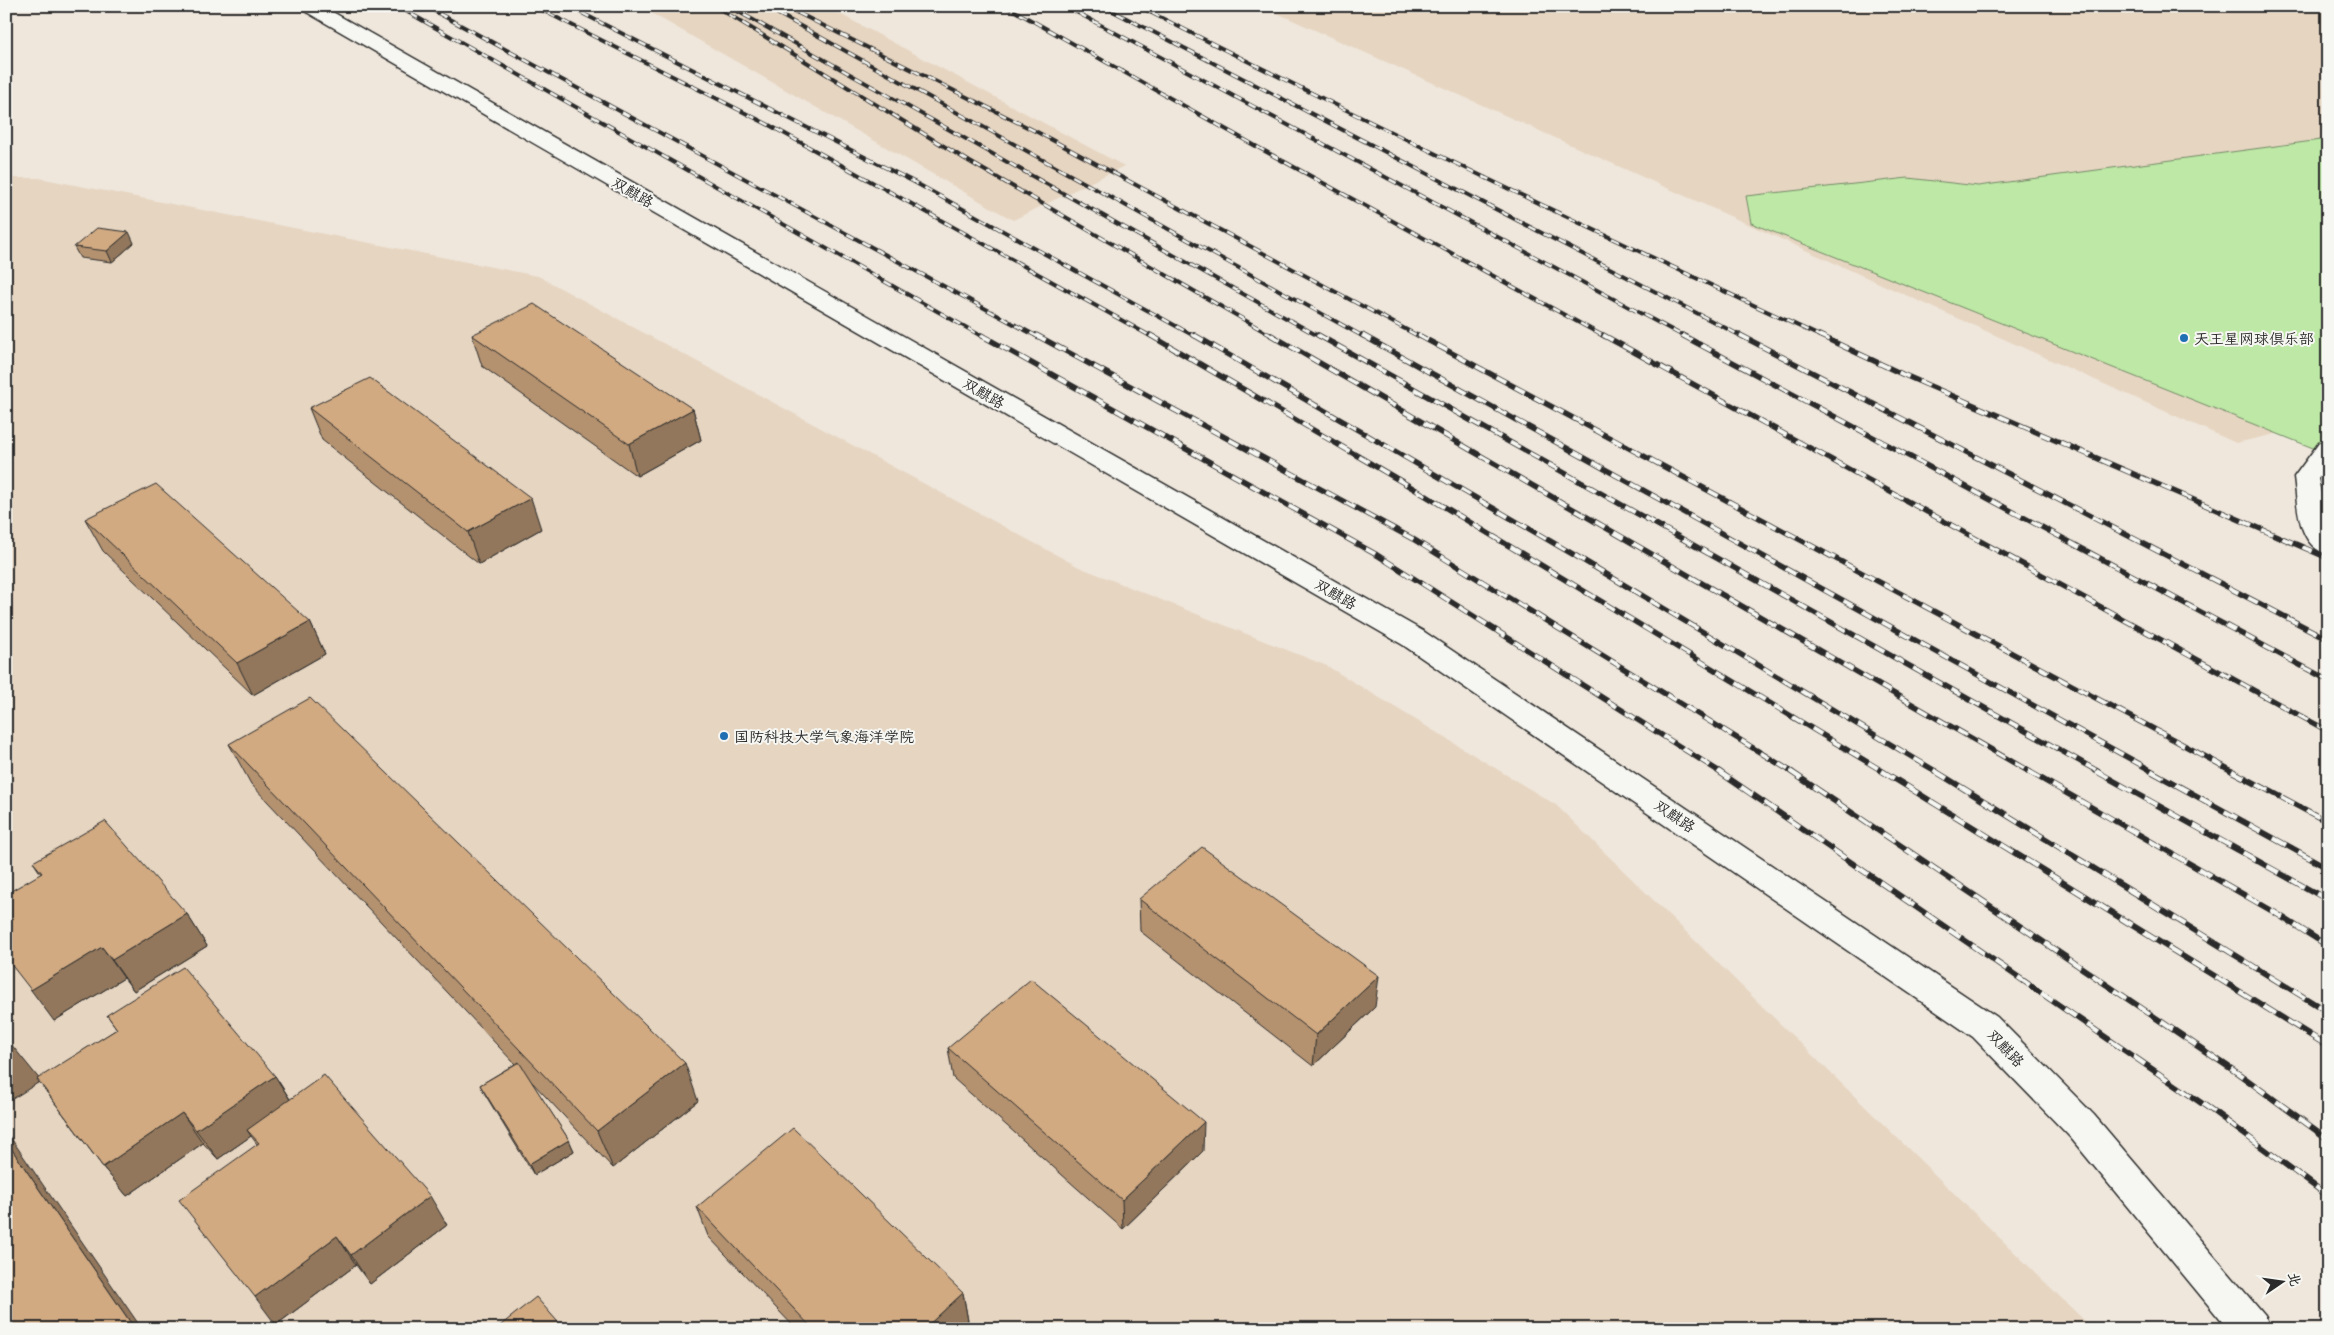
<svg xmlns="http://www.w3.org/2000/svg" width="2334" height="1335" font-family="Delius,'LXGW WenKai TC',sans-serif">
	<style>
		.built { fill: #e6d5c1 }
		.green { fill: #bde8a5; stroke: #748a68 }
		.lines { fill: none; stroke-linecap: round; stroke-linejoin: round }
		.minor-casing { stroke: #2b2b2b; stroke-width: 3 }
		.minor { fill: #f6f6f2; fill-rule: evenodd }
		.rail-far2-casing { stroke: #2b2b2b; stroke-width: 4 }
		.rail-far1-casing { stroke: #2b2b2b; stroke-width: 5.5 }
		.rail-casing { stroke: #2b2b2b; stroke-width: 6 }
		.rail-far2 { stroke: #f6f6f2; stroke-width: 2.5; stroke-dasharray: 8; stroke-linecap: butt }
		.rail-far1 { stroke: #f6f6f2; stroke-width: 4; stroke-dasharray: 11; stroke-linecap: butt }
		.rail { stroke: #f6f6f2; stroke-width: 4.5; stroke-dasharray: 14; stroke-linecap: butt }
		.wall { fill: #b49270; stroke: #2b2b2b }
		.shaded-wall { fill: #92775b; stroke: #2b2b2b }
		.building { fill: #d1aa82; stroke: #2b2b2b }
		.poi-dot { fill: #1f6fb2; stroke: #f6f6f2; stroke-width: 2 }
		.labels { text-anchor: middle; dominant-baseline: central; stroke-width: 4; stroke-linejoin: round; paint-order: stroke }
		.street-label { font-size: 15px; fill: #2b2b2b; stroke: #f6f6f2 }
		.poi-label { font-size: 15px; fill: #2b2b2b; stroke: #f6f6f2; text-anchor: start }
	</style>
	<rect width="100%" height="100%" fill="#efe7dc"/>
	<filter id="ink" filterUnits="userSpaceOnUse"><feTurbulence type="fractalNoise" baseFrequency=".02" numOctaves="2"/><feDisplacementMap in="SourceGraphic" scale="10" xChannelSelector="R" yChannelSelector="G"/><feConvolveMatrix kernelMatrix="1 2 1 2 8 2 1 2 1" color-interpolation-filters="sRGB"/></filter>
	<g filter="url(#ink)">
		<g class="built">
			<polygon points="639,6 825,6 1124,166 1013,220"/>
			<polygon points="1261,6 2328,6 2328,422 2236,443"/>
			<polygon points="6,178 39,178 538,276 1079,567 1327,666 1556,805 2093,1329 6,1329"/>
		</g>
		<polygon class="green" points="2328,139 2328,454 1751,223 1746,196 1908,178 1978,186"/>
		<g class="lines">
			<g class="minor-casing">
				<g id="minor">
					<polygon points="300,6 322,6 1423,631 1997,1017 2094,1115 2265,1316 2271,1329 2228,1329 2070,1137 1973,1037 1403,645 303,10"/>
					<path d="M2328 441V465L2318 478 2328 529V554C2296 546 2298 504 2294 477L2319 443Z"/>
				</g>
			</g>
			<use href="#minor" class="minor"/>
			<g class="rail-far2-casing">
				<g id="rail-far2">
					<polyline points="397,6 983,337"/>
					<polyline points="425,6 1038,337"/>
					<polyline points="534,6 769,125 1152,337"/>
					<polyline points="568,6 914,182 1196,337"/>
					<polyline points="715,6 970,162 1274,337"/>
					<polyline points="764,6 1364,337"/>
					<polyline points="784,6 1039,133 1420,337"/>
					<polyline points="1006,6 1261,149 1605,337"/>
					<polyline points="1065,6 1685,337"/>
					<polyline points="1103,6 1743,337"/>
					<path d="M1138 6C1364 121 1592 230 1822 337"/>
					<polyline points="730,7 1320,337"/>
				</g>
			</g>
			<g class="rail-far1-casing">
				<g id="rail-far1">
					<polyline points="981,335 1377,555 1720,772"/>
					<polyline points="1036,335 1413,539 1792,772"/>
					<polyline points="1150,335 1423,494 1884,772"/>
					<polyline points="1194,335 1576,556 1937,772"/>
					<polyline points="1271,335 2030,772"/>
					<polyline points="1318,335 2099,772"/>
					<polyline points="1362,335 2154,772"/>
					<polyline points="1418,335 2234,772"/>
					<polyline points="1603,335 2328,731"/>
					<polyline points="1682,335 2328,680"/>
					<polyline points="1740,335 2328,639"/>
					<polyline points="1819,335 1902,374 2328,558"/>
				</g>
			</g>
			<g class="rail-casing">
				<g id="rail">
					<polyline points="1718,771 2213,1111 2328,1196"/>
					<polyline points="1790,771 2239,1074 2328,1139"/>
					<polyline points="1882,771 2328,1046"/>
					<polyline points="1935,771 2328,1012"/>
					<polyline points="2028,771 2274,912 2328,946"/>
					<polyline points="2096,771 2328,900"/>
					<polyline points="2151,771 2328,868"/>
					<polyline points="2232,771 2328,822"/>
				</g>
			</g>
			<use href="#rail-far2" class="rail-far2"/>
			<use href="#rail-far1" class="rail-far1"/>
			<use href="#rail" class="rail"/>
		</g>
		<g class="wall">
			<polygon points="134,243 112,262 80,258 74,247"/>
			<polygon points="472,335 693,409 701,440 637,476 482,366"/>
			<polygon points="309,408 541,529 479,564 322,440"/>
			<polygon points="85,519 310,622 325,654 253,695 103,551"/>
			<polygon points="229,744 698,1101 613,1168 530,1080 569,1140 574,1151 534,1175 486,1096 480,1085 515,1064 251,784"/>
			<polygon points="33,862 187,914 207,946 134,991 124,978 54,1021 41,874"/>
			<polygon points="1139,899 1375,1007 1313,1066 1140,931"/>
			<polygon points="107,1015 275,1076 290,1099 447,1225 370,1284 356,1265 276,1325 257,1144 251,1136 218,1159 203,1143 127,1196 103,1167 39,1082 39,1079 117,1029"/>
			<polygon points="948,1048 1203,1151 1123,1229 953,1078"/>
			<polygon points="697,1207 963,1293 968,1321 959,1329 796,1329 708,1236"/>
		</g>
		<g class="shaded-wall">
			<polygon points="129,232 134,243 112,262 107,251"/>
			<polygon points="693,409 701,440 637,476 629,444"/>
			<polygon points="531,498 541,529 479,564 468,532"/>
			<polygon points="310,622 325,654 253,695 237,663"/>
			<polygon points="187,914 207,946 134,991 112,960"/>
			<polygon points="102,947 124,978 54,1021 31,990"/>
			<polygon points="1379,976 1375,1007 1313,1066 1316,1035"/>
			<polygon points="6,1038 41,1081 6,1103"/>
			<polygon points="685,1063 698,1101 613,1168 597,1131"/>
			<polygon points="275,1076 294,1106 247,1130 251,1136 218,1159 196,1130"/>
			<polygon points="182,1113 203,1143 127,1196 103,1167"/>
			<polygon points="1204,1122 1203,1151 1123,1229 1122,1200"/>
			<polygon points="6,1131 142,1329 135,1329 6,1141"/>
			<polygon points="569,1140 574,1151 534,1175 529,1164"/>
			<polygon points="430,1196 447,1225 370,1284 351,1255"/>
			<polygon points="337,1236 356,1265 276,1325 255,1297"/>
			<polygon points="963,1293 968,1321 959,1329 924,1329"/>
		</g>
		<g class="building">
			<polygon points="97,228 129,232 107,251 74,247"/>
			<polygon points="534,304 693,409 629,444 472,335"/>
			<polygon points="370,378 531,498 468,532 309,408"/>
			<polygon points="156,484 310,622 237,663 85,519"/>
			<polygon points="310,698 685,1063 597,1131 229,744"/>
			<polygon points="105,821 187,914 112,960 102,947 31,990 6,958 6,894 42,873 33,862"/>
			<polygon points="1202,847 1379,976 1316,1035 1139,899"/>
			<polygon points="183,967 275,1076 196,1130 182,1113 103,1167 37,1079 117,1029 107,1015"/>
			<polygon points="1031,979 1204,1122 1122,1200 948,1048"/>
			<polygon points="6,1039 10,1043 6,1046"/>
			<polygon points="519,1062 569,1140 529,1164 480,1085"/>
			<polygon points="324,1075 430,1196 351,1255 337,1236 255,1297 179,1200 259,1143 247,1130"/>
			<polygon points="793,1128 963,1293 924,1329 813,1329 697,1207"/>
			<polygon points="6,1141 135,1329 6,1329"/>
			<polygon points="536,1297 564,1329 496,1329"/>
		</g>
	</g>
	<g class="poi-dot">
		<circle cx="2184" cy="338" r="5"/>
		<circle cx="724" cy="736" r="5"/>
	</g>
	<g class="labels">
		<g class="street-label">
			<text transform="translate(633 192) rotate(30)">双麒路</text>
			<text transform="translate(984 393) rotate(30)">双麒路</text>
			<text transform="translate(1336 594) rotate(30)">双麒路</text>
			<text transform="translate(1675 816) rotate(34)">双麒路</text>
			<text transform="translate(2006 1048) rotate(46)">双麒路</text>
		</g>
		<g class="poi-label">
			<text x="2194" y="338">天王星网球俱乐部</text>
			<text x="734" y="736">国防科技大学气象海洋学院</text>
		</g>
	</g>
	<rect width="2334" height="1335" fill="none" stroke="#f6f6f2" stroke-width="25"/>
	<rect x="12" y="12" width="2309" height="1310" fill="none" stroke="#2b2b2b" stroke-width="2" filter="url(#ink)"/>
	<g transform="translate(2282 1282) rotate(77)" stroke="#f6f6f2" stroke-width="4" paint-order="stroke">
	<path d="M0-4L9 19L0 12L-9 19Z" fill="#2b2b2b"/>
	<text y="-8" font-size="14" font-weight="bold" text-anchor="middle" fill="#2b2b2b">北</text>
	</g>
</svg>
